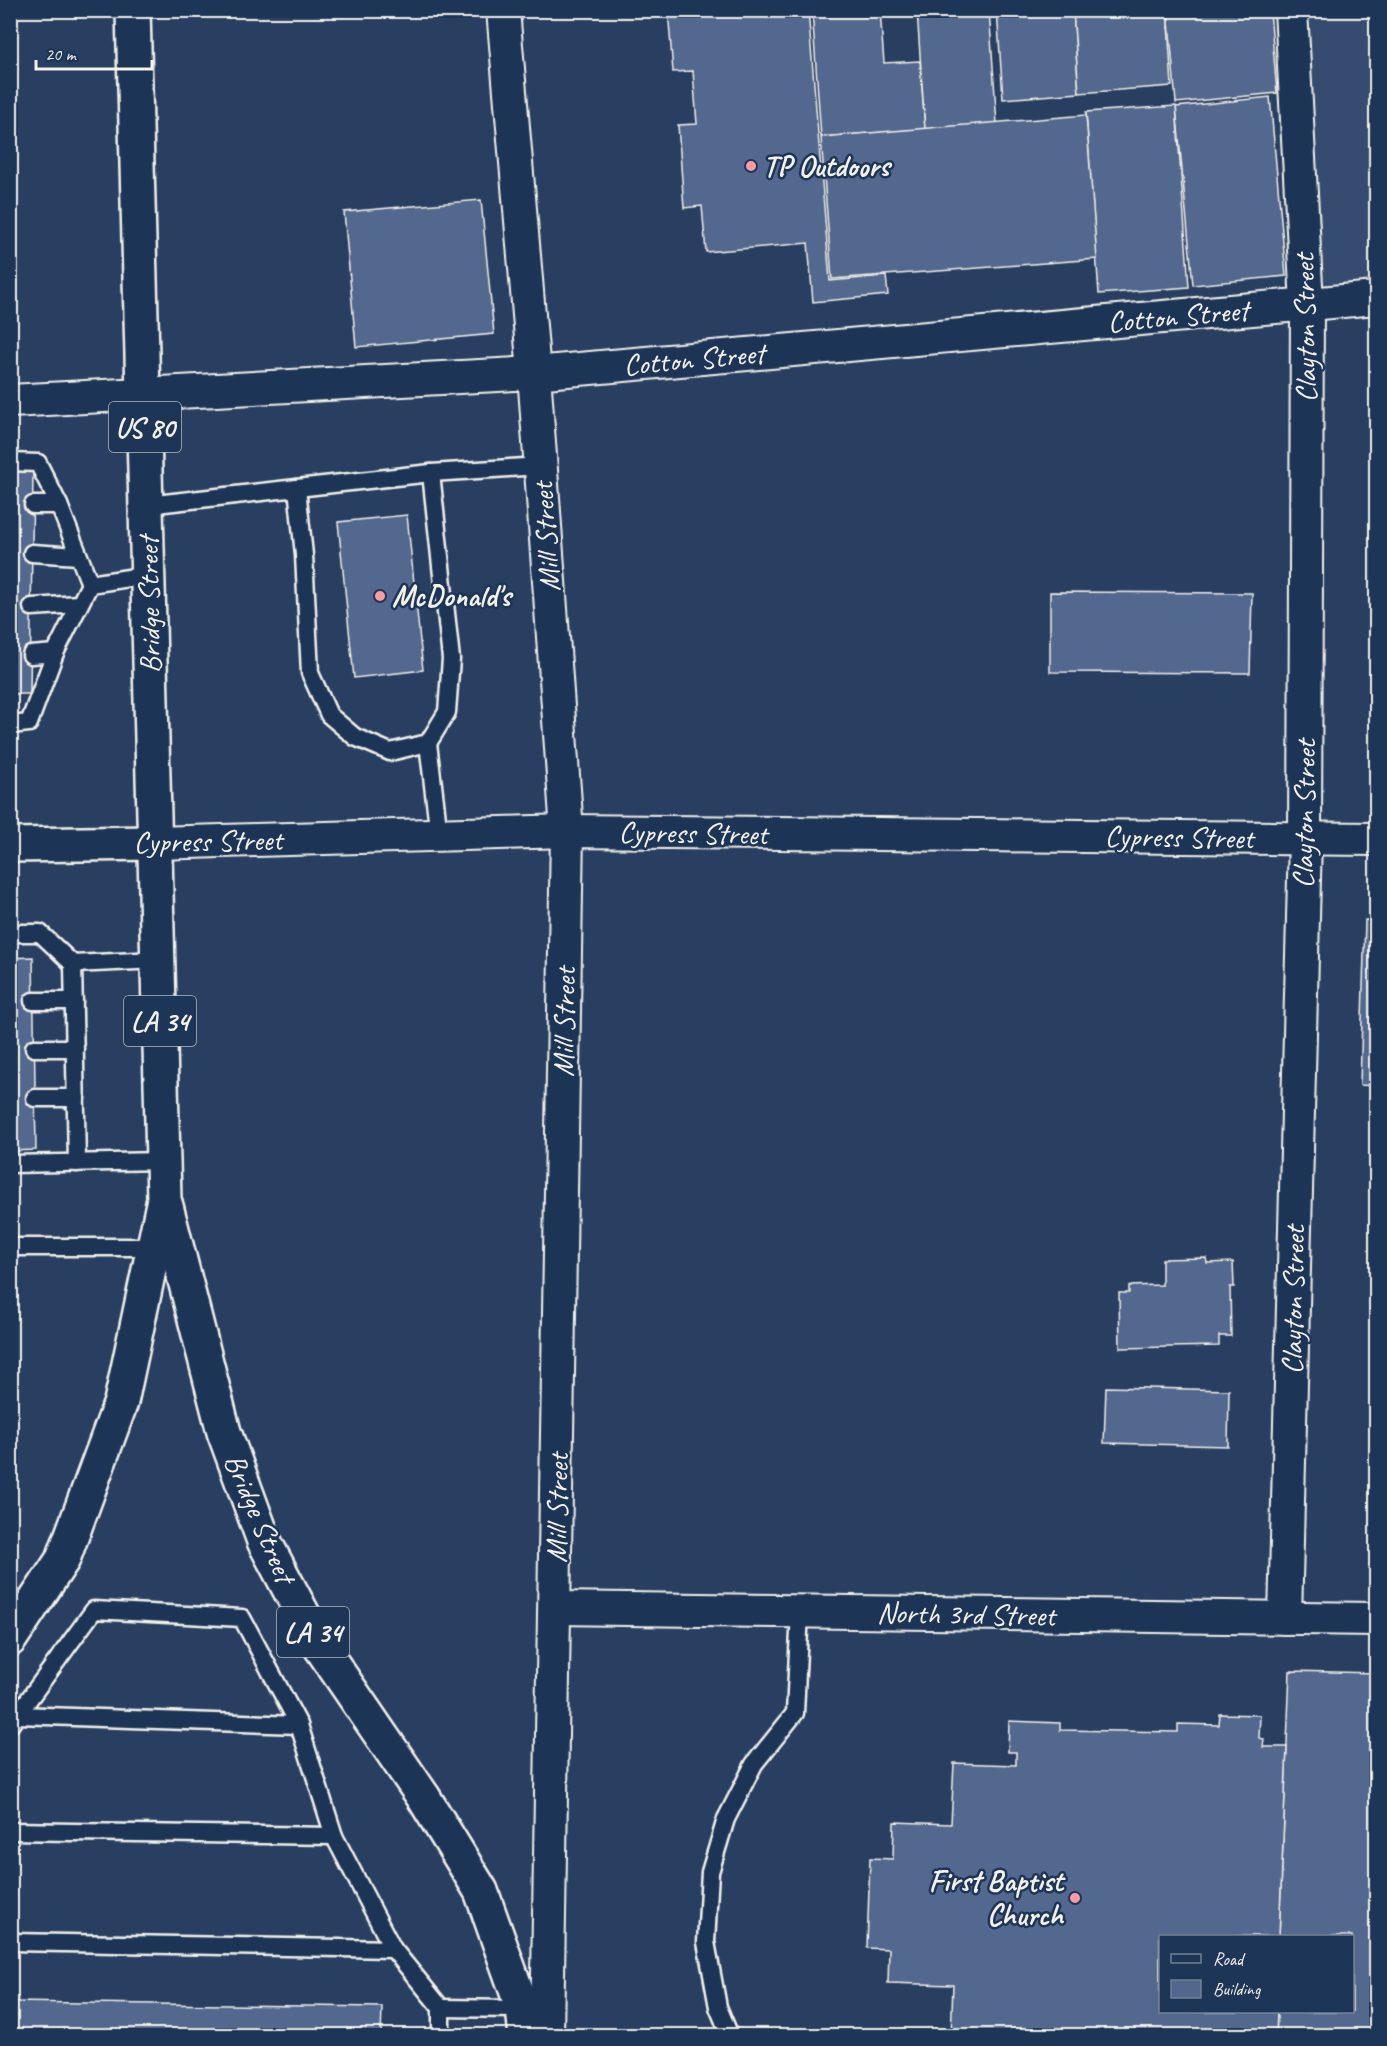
<svg xmlns="http://www.w3.org/2000/svg" width="1387" height="2046" font-family="Caveat,sans-serif">
	<style>
		.built { fill: #354b6f }
		.building { fill: #52678e; stroke: #f4f1e8; stroke-width: 1.5 }
		.lines { fill: none; stroke-linecap: round; stroke-linejoin: round }
		.lane-casing { stroke: #f4f1e8; stroke-width: 21 }
		.street-casing { stroke: #f4f1e8; stroke-width: 36 }
		.primary-casing { stroke: #f4f1e8; stroke-width: 38 }
		.lane { stroke: #1d3557; stroke-width: 16 }
		.street { stroke: #1d3557; stroke-width: 32 }
		.primary { stroke: #1d3557; stroke-width: 33 }
		.poi-dot { fill: #ff9aa2; stroke: #1d3557; stroke-width: 2 }
		.labels { text-anchor: middle; dominant-baseline: central; stroke-width: 5; stroke-linejoin: round; paint-order: stroke }
		.shield { fill: #1d3557; stroke: #b4b9bc; stroke-width: 1.5 }
		.shield-label { font-size: 28px; font-weight: bold; fill: #f4f1e8 }
		.poi-label { font-size: 30px; font-weight: bold; fill: #f4f1e8; stroke: #1d3557; text-anchor: start }
		.street-label { font-size: 30px; fill: #f4f1e8; stroke: #1d3557 }
	</style>
	<rect width="100%" height="100%" fill="#283f62"/>
	<filter id="ink" filterUnits="userSpaceOnUse"><feTurbulence type="fractalNoise" baseFrequency=".0167" numOctaves="2"/><feDisplacementMap in="SourceGraphic" scale="12" xChannelSelector="R" yChannelSelector="G"/><feConvolveMatrix kernelMatrix="1 2 1 2 8 2 1 2 1" color-interpolation-filters="sRGB"/></filter>
	<g filter="url(#ink)">
		<polygon class="built" points="1291,11 1376,11 1376,295 1307,304"/>
		<g class="building">
			<polygon points="668,10 808,10 830,281 886,276 888,295 813,302 808,243 706,252 702,206 684,208 678,125 697,124 693,71 673,72"/>
			<polygon points="812,10 880,10 884,63 920,61 925,129 821,137"/>
			<polygon points="917,10 989,10 997,124 925,129"/>
			<polygon points="997,10 1073,10 1079,93 1003,99"/>
			<polygon points="1073,10 1167,10 1172,86 1079,93"/>
			<polygon points="1168,10 1270,10 1277,93 1176,103"/>
			<polygon points="1270,97 1286,276 1193,285 1176,107"/>
			<polygon points="1176,106 1189,287 1099,294 1086,112"/>
			<polygon points="1086,115 1097,259 832,279 821,137"/>
			<polygon points="481,200 494,334 356,347 344,212"/>
			<polygon points="10,470 33,470 30,694 10,694"/>
			<polygon points="407,515 423,670 354,678 338,522"/>
			<polygon points="1050,592 1252,593 1250,673 1050,672"/>
			<polygon points="1365,920 1376,921 1376,1086 1360,1085"/>
			<polygon points="33,957 36,1150 10,1151 10,958"/>
			<polygon points="1206,1258 1207,1263 1233,1262 1234,1287 1230,1287 1231,1336 1219,1336 1219,1346 1120,1348 1119,1293 1129,1293 1129,1286 1162,1285 1162,1259"/>
			<polygon points="1106,1387 1229,1390 1228,1446 1104,1443"/>
			<polygon points="1290,1671 1376,1673 1376,2036 1276,2036 1277,2012 1352,2012 1352,1936 1279,1936"/>
			<polygon points="1220,1714 1260,1715 1259,1738 1264,1739 1263,1747 1287,1747 1279,1936 1160,1936 1160,2012 1277,2012 1276,2036 951,2036 953,1985 888,1983 889,1949 867,1948 870,1858 893,1859 894,1822 951,1824 954,1763 1016,1765 1016,1752 1008,1752 1009,1721 1060,1723 1060,1730 1178,1732 1178,1724 1219,1725"/>
			<polygon points="10,2002 382,2007 381,2036 10,2036"/>
		</g>
		<g class="lines">
			<g class="lane-casing">
				<g id="lane">
					<polyline points="10,462 38,463 59,505"/>
					<polyline points="297,488 431,473 540,466"/>
					<polyline points="33,505 59,505 90,584"/>
					<polyline points="147,505 297,488 304,555 310,673 329,715 355,737 390,752 428,743 447,712 451,659 431,473"/>
					<polyline points="32,553 78,556"/>
					<polyline points="32,607 79,604"/>
					<polyline points="31,655 55,653 90,584 148,575"/>
					<polyline points="10,725 29,723 55,653"/>
					<polyline points="428,743 439,835"/>
					<polyline points="10,933 40,933 73,964 158,960"/>
					<polyline points="73,964 77,1163"/>
					<polyline points="33,1001 74,1001"/>
					<polyline points="34,1048 75,1048"/>
					<polyline points="35,1098 76,1098"/>
					<polyline points="10,1164 163,1161"/>
					<polyline points="10,1247 154,1247"/>
					<polyline points="18,1715 299,1725"/>
					<polyline points="10,1725 94,1610 242,1618 299,1725 334,1836 393,1949 441,2008 441,2036"/>
					<polyline points="10,1831 334,1836"/>
					<polyline points="10,1942 393,1949"/>
					<polyline points="441,2008 523,2009"/>
					<polyline points="730,2036 718,2007 706,1942 710,1872 726,1819 754,1764 795,1713 800,1611"/>
				</g>
			</g>
			<g class="street-casing">
				<g id="street">
					<polyline points="503,10 534,373 567,831 547,2036"/>
					<polyline points="10,401 534,373 1376,298"/>
					<polyline points="155,843 567,831 1376,839"/>
					<polyline points="555,1608 1376,1619"/>
					<polyline points="1285,1618 1305,839 1307,304 1291,10"/>
				</g>
			</g>
			<g class="primary-casing">
				<g id="primary">
					<polyline points="10,845 155,843"/>
					<polyline points="166,1206 224,1432 264,1541 318,1643 424,1798 481,1891 523,2009 526,2036"/>
					<polyline points="10,1639 63,1559 121,1402 164,1199 133,10"/>
				</g>
			</g>
			<use href="#lane" class="lane"/>
			<use href="#street" class="street"/>
			<use href="#primary" class="primary"/>
		</g>
	</g>
	<g class="poi-dot">
		<circle cx="751" cy="166" r="6"/>
		<circle cx="380" cy="596" r="6"/>
		<circle cx="1075" cy="1898" r="6"/>
	</g>
	<g class="labels">
		<g class="shield">
			<rect x="109" y="402" width="72" height="50" rx="4.5"/>
			<rect x="124" y="996" width="72" height="50" rx="4.5"/>
			<rect x="277" y="1607" width="72" height="50" rx="4.5"/>
		</g>
		<g class="shield-label">
			<text x="145" y="427">US 80</text>
			<text x="160" y="1021">LA 34</text>
			<text x="313" y="1632">LA 34</text>
		</g>
		<g class="poi-label">
			<text x="763" y="166">TP Outdoors</text>
			<text x="392" y="596">McDonald's</text>
			<text x="1063" y="1881" text-anchor="end">First Baptist<tspan x="1063" dy="34">Church</tspan></text>
		</g>
		<g class="street-label">
			<text transform="translate(1178 316) rotate(-5)">Cotton Street</text>
			<text transform="translate(1305 328) rotate(-91)">Clayton Street</text>
			<text transform="translate(694 359) rotate(-5)">Cotton Street</text>
			<text transform="translate(546 537) rotate(-94)">Mill Street</text>
			<text transform="translate(149 605) rotate(-91)">Bridge Street</text>
			<text transform="translate(1304 814) rotate(-89)">Clayton Street</text>
			<text transform="translate(693 833) rotate(1)">Cypress Street</text>
			<text transform="translate(1179 837) rotate(1)">Cypress Street</text>
			<text transform="translate(208 841) rotate(-1)">Cypress Street</text>
			<text transform="translate(564 1022) rotate(-89)">Mill Street</text>
			<text transform="translate(1293 1300) rotate(-89)">Clayton Street</text>
			<text transform="translate(557 1508) rotate(-89)">Mill Street</text>
			<text transform="translate(260 1518) rotate(67)">Bridge Street</text>
			<text transform="translate(966 1614) rotate(1)">North 3rd Street</text>
		</g>
	</g>
	<rect width="1387" height="2046" fill="none" stroke="#1d3557" stroke-width="36"/>
	<rect x="18" y="18" width="1351" height="2010" fill="none" stroke="#f4f1e8" stroke-width="2" filter="url(#ink)"/>
	<rect x="1159" y="1935" width="195" height="78" fill="#1d3557" stroke="#738091" stroke-width="1.5"/>
	<rect x="1171" y="1954" width="30" height="9" fill="#1d3557" stroke="#738091" stroke-width="1.5"/>
	<text x="1213" y="1965" font-size="18" fill="#f4f1e8">Road</text>
	<rect x="1171" y="1980" width="30" height="18" fill="#52678e" stroke="#738091" stroke-width="1.5"/>
	<text x="1213" y="1995" font-size="18" fill="#f4f1e8">Building</text>
	<path d="M36 60v9h116v-9" fill="none" stroke="#f4f1e8" stroke-width="3"/>
	<text x="45" y="60" font-size="18" fill="#f4f1e8" stroke="#1d3557" stroke-width="4.5" paint-order="stroke">20 m</text>
</svg>
